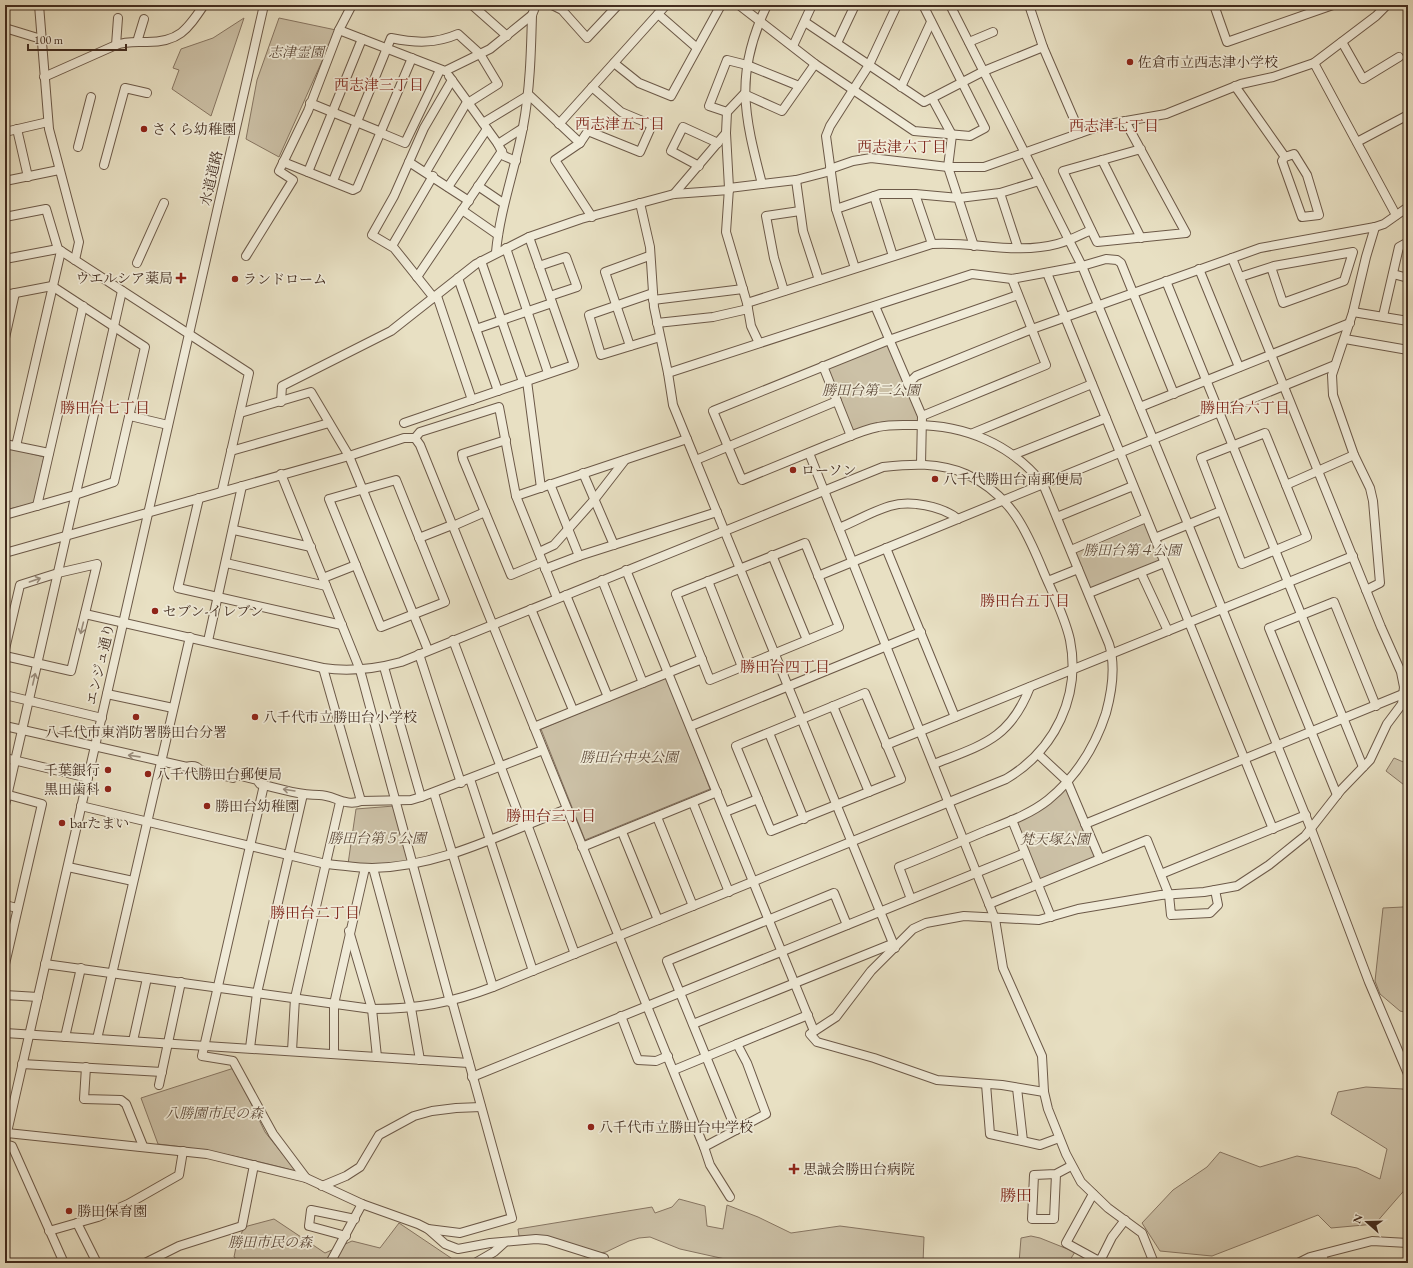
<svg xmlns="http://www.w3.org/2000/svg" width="1413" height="1268" font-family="'EB Garamond','Noto Serif JP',serif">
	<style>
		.green { fill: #ccc1a7; stroke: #877663 }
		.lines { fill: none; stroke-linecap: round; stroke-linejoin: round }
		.minor-casing { stroke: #6c5948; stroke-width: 10 }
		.minor { stroke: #f0ebd8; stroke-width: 8 }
		.oneway { stroke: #998c7c }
		.poi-dot { fill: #8f2418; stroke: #f0ebd8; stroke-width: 1.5 }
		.labels { text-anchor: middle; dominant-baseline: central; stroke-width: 3.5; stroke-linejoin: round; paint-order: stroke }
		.park-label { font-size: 14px; font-style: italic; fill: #5e4a3a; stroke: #f0ebd8 }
		.poi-label { font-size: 14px; fill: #422c1f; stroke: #f0ebd8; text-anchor: start }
		.street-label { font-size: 14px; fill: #422c1f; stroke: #f0ebd8 }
		.neighbourhood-label { font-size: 15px; fill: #7a1f14; stroke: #f0ebd8 }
		.quarter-label { font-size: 16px; fill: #7a1f14; stroke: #f0ebd8 }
	</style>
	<rect width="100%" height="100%" fill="#e8e0c3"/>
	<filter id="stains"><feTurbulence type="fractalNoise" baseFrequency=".005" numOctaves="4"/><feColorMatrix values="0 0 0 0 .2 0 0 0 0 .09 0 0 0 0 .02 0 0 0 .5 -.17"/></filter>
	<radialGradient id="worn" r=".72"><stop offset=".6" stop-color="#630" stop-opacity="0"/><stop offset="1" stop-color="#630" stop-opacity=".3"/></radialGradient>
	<g class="green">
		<polygon points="244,18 211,116 172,89 179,70 173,68 181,49 213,38"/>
		<polygon points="279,18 336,30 279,157 246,139 257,80"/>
		<polygon points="887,344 919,416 919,422 852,433 827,367"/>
		<polygon points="5,447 44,457 34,503 5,510"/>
		<polygon points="1146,518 1164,563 1089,593 1071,550"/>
		<polygon points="667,677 710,789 585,840 541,729"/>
		<polygon points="1394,758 1408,764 1408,788 1386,771"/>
		<polygon points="1067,784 1096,858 1039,881 1015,821"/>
		<polygon points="394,806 411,862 373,867 348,864 356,809"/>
		<polygon points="1408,899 1408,1013 1400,1011 1380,994 1375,981 1383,908 1403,907"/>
		<path d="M234 1068 265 1132 296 1171C250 1159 205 1149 158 1144L141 1098Z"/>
		<polygon points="1366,1087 1403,1089 1408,1100 1408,1186 1375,1224 1331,1228 1318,1215 1212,1256 1160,1251 1142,1223 1173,1190 1207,1167 1220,1152 1260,1167 1297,1156 1357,1168 1380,1179 1387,1149 1331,1114 1338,1092"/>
		<polygon points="679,1199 705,1206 707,1226 723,1229 727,1205 758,1217 791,1233 840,1226 924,1237 923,1263 733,1263 725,1259 680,1249 650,1237 639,1238 629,1241 606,1252 600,1253 533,1236 519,1236 518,1229 652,1207 655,1213 672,1207"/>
		<polygon points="274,1219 325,1253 352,1241 380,1248 399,1223 457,1262 242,1263 234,1257 236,1247 244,1227"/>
		<polygon points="1031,1236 1040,1238 1075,1252 1068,1263 1019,1263 1021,1238"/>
	</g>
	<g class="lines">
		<g class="minor-casing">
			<g id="minor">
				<polyline points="39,5 49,129 79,242 75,260"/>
				<polyline points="401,5 424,5"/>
				<polyline points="472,5 507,36"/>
				<polyline points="552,5 562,10 587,38 618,5"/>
				<polyline points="739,5 815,64 914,131 970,136 985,128 923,5"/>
				<polyline points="950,5 1082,266 1188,524 1313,834 1369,982 1408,1074"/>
				<polyline points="1029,5 1043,47 1080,133"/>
				<polyline points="1214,5 1227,42 1333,5"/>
				<polyline points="658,14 697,48"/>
				<polyline points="805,22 924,102 984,71 1043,47"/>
				<polyline points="5,28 41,39"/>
				<polyline points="339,30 445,71 490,49 532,15"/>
				<polyline points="137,42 144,19"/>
				<polyline points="969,42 993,32"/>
				<polyline points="1342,42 1363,79 1399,57"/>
				<polyline points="837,43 855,5"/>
				<path d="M116 45C126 41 136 42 147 42 179 42 187 30 204 5"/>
				<polyline points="793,46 812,5"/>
				<polyline points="614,63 639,83 671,96 721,5"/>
				<polyline points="1314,63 1396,215"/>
				<polyline points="449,76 498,144 504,156 516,161"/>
				<polyline points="44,77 116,45 118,18"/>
				<polyline points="1235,86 1285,157 1282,161 1302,217 1319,215 1307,175 1294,154 1285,157"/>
				<polyline points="901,87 931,22"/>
				<polyline points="932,98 952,135 948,167 974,246"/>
				<polyline points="310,103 381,132"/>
				<polyline points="727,112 709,106 727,60 747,65 799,86"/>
				<polyline points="1125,121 1186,233 1097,242 1063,171 1141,149"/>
				<polyline points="483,123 529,95 580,143"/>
				<polyline points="559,124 666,5"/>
				<polyline points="17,129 28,177"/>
				<polyline points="5,132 48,122"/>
				<polyline points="381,133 405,143 440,70"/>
				<polyline points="726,133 729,188 726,232 747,303 751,326 759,343"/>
				<polyline points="1357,142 1408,115"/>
				<polyline points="498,144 523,128"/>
				<polyline points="78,147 91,97"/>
				<polyline points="1102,160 1141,238"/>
				<polyline points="283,162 353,190 357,188 412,58"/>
				<polyline points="409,162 469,201"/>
				<polyline points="104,165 125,88 147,93"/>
				<polyline points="699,166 671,151 683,127 718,143"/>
				<polyline points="830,169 853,161 871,158 948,167 984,167 1103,125 1166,114 1241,84 1273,77 1314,63 1376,16 1387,5"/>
				<polyline points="308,172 362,39"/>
				<polyline points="426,172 467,102"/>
				<polyline points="796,180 803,231 819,280"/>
				<polyline points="5,181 59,170"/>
				<path d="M333 181 391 38C415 43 435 44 458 34L480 54 498 84 468 103"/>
				<path d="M762 184C744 114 734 74 767 5"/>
				<polyline points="478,186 503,203"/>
				<polyline points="448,187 487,129"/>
				<polyline points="729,188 796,180 831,171"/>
				<polyline points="1000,193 1018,248"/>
				<polyline points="674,194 726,133 727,112 744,94 782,111 815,64"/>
				<polyline points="915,194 932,244"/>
				<polyline points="874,196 893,256"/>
				<polyline points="640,203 650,247 654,307 668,373 673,405 895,948"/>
				<polyline points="836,209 880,194 915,194 959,198 1000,193 1039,181"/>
				<polyline points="462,210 498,235"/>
				<polyline points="5,217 46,209 58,249"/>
				<polyline points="592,217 555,160 580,143 588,131 640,152 652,125 621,112 592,87"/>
				<polyline points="392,246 433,176"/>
				<polyline points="506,248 548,373"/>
				<path d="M496 252C500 209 515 170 523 127 530 90 531 53 532 15L536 5"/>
				<polyline points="246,256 293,180 279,171 308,111 339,30 352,5"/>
				<polyline points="5,259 58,249 249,373 222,491"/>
				<polyline points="481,261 523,382"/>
				<polyline points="137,263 164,203"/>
				<polyline points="539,266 566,257 577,287 550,296"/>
				<polyline points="855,268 836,209 826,136 830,126 869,65 897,5"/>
				<polyline points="1199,269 1239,367"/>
				<polyline points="1047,273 1273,829"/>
				<polyline points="1393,274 1408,278"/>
				<polyline points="417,277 502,151"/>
				<polyline points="1240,277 1274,266 1353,252 1344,281 1283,303 1271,267"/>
				<polyline points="458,278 498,391"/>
				<polyline points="1166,281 1363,767"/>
				<polyline points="784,291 774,258 766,216 800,211"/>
				<polyline points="653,293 589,315 601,355 660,337"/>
				<polyline points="5,295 52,286 145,347 114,482 75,495 5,515"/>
				<polyline points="437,296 472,400"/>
				<polyline points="434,298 394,248 372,235 394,196 424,128 452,80"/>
				<polyline points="653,300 743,289"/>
				<path d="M747 303 932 244C973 241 1016 255 1057 244 1069 241 1080 235 1091 230"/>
				<polyline points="875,306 922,416 921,464"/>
				<polyline points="1353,312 1408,321"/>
				<polyline points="1383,316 1399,247 1408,242"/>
				<polyline points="657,323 713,317 748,309"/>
				<polyline points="476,329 552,303"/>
				<polyline points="5,338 15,293"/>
				<polyline points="1345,339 1408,350"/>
				<polyline points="630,346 605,272 649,256"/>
				<polyline points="823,366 851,436"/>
				<polyline points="668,373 972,274 1012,279 1082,266 1106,259 1117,260 1121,263 1174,394"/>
				<polyline points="527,381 541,488"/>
				<polyline points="909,383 916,376 1032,329 1232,258 1260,248 1375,227 1384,224 1408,207"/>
				<polyline points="281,402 282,386 391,331 476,264 529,237 581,219 674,194 729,190"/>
				<polyline points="1140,407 1350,323"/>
				<polyline points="240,413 311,392 349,456 428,650"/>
				<polyline points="130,416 168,425"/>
				<polyline points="922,416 1046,365 1012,279"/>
				<polyline points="404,423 574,365 529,237"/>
				<polyline points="973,433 1092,384"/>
				<polygon points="1265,433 1307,537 1242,564 1201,458"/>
				<polyline points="415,438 420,432 499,407 516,496 557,598"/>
				<polyline points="506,440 462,454 463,459 511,575 542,562"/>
				<polyline points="5,444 49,453"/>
				<polyline points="16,446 61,251"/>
				<polyline points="231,451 329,423"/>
				<polyline points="809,453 995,919 1003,968 1042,1056 1044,1092 1048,1109 1066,1154 1081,1182 1108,1208 1142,1233 1154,1263"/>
				<polyline points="1013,455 1106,418"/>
				<polyline points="696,460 837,401"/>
				<polyline points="583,473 614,545"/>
				<polyline points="281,474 360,670 450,1002"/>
				<polygon points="396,480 445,602 381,627 329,499"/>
				<polyline points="550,484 579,556"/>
				<polyline points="1286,485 1354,455"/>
				<polyline points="516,496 687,439"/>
				<polyline points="199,498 178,588 342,625"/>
				<polyline points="37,506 83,306"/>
				<polyline points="1057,517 1133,486"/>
				<polyline points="453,526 485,512"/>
				<path d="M839 528C856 521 873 511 890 506 910 500 942 506 958 519"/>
				<polyline points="234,530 311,547"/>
				<polyline points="419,538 452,525"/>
				<polyline points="1155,538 1221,511"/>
				<polygon points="805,543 839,627 710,680 676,594"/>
				<polyline points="886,548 955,717"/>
				<polyline points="1071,550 1146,518"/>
				<polyline points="539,552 554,545 594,500 625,460"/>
				<polyline points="5,553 349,456 404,438 415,438 420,445 704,1147 766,1114 747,1063 737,1044 808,1015"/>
				<polyline points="772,555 807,640"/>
				<polyline points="226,563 326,586"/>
				<polyline points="545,569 579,556 717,512"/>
				<polyline points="626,570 814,1031"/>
				<polyline points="1141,573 1168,631"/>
				<polyline points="818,576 1335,365"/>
				<polyline points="323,578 356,565"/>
				<polyline points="602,580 643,683"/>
				<polyline points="708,581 742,667"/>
				<polyline points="1048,581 1078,569"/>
				<polyline points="1366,590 1380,583 1373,501 1370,488 1354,455 1333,395 1332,375 1353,312 1366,257 1375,227"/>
				<polyline points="1089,593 1164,563"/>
				<polyline points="566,595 608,697"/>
				<polyline points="531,609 573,710"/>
				<polyline points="453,640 523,826"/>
				<polyline points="208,641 242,486"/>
				<polyline points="5,649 20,585 58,573 97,564 71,671 5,656"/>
				<polyline points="419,654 461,783"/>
				<polyline points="384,667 421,797"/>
				<polyline points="323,668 361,801"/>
				<polygon points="865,693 901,779 771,831 736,746"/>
				<polyline points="107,694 173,708"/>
				<polyline points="5,695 102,718"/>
				<polyline points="833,706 869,792"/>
				<path d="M5 726 187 767C192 765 197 766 200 770L233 778 237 775 257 780 260 784C279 789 300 795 319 795 334 795 345 807 361 801L411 800 421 797 543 750"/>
				<polyline points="691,726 921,632"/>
				<polyline points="534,727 702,659"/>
				<polyline points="769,733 804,819"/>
				<polyline points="886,745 1353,556"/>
				<polyline points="1038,754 1067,781 1100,859"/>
				<polyline points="5,758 88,778"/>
				<path d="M934 764C982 745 1010 739 1030 687"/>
				<polyline points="470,779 533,971"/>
				<polyline points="264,785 202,1056 233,1061 273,1134 306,1178"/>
				<polyline points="434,793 493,987"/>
				<polyline points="5,794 42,804 5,964"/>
				<polyline points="1337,795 1269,628 1334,602 1376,706"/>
				<polyline points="693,803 729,892"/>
				<polyline points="5,805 122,291"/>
				<path d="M81 806 326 864C341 865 356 868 372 868 441 867 503 833 567 809"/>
				<polyline points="725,812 758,799"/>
				<polyline points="657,817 693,906"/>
				<polyline points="1012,820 1051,917"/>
				<polyline points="527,824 575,954"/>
				<polyline points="1085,824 1403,694"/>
				<polyline points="622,832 658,920"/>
				<polyline points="582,847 717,792"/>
				<polyline points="68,867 133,881"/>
				<polyline points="373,868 411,1008 420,1060"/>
				<polyline points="1161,874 1306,815"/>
				<path d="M911 899 899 867C927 856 955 844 983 832 1005 823 1029 815 1048 800 1076 777 1095 747 1106 713 1112 691 1116 666 1109 644L1043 484C1011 444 965 425 915 425 902 425 891 424 878 427 862 430 846 438 830 444 800 456 771 468 742 480L713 411 889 340 1018 295"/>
				<polyline points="989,904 1147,840 1169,895 1171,915 1210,913 1218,905 1215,890"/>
				<polyline points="5,905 17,908"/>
				<polyline points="349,931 372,1009 377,1057"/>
				<path d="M45 964 372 1009C417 1009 451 1003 493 987L1006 779C1055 750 1081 696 1070 640 1065 617 1053 594 1044 573 1026 529 1011 495 966 474 939 462 911 464 883 467L401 662C375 669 350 672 323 668L85 614"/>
				<polyline points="5,995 38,997"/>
				<polyline points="621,1016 638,1060 656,1061 668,1056"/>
				<polyline points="693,1024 892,944"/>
				<polyline points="5,1033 469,1063"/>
				<polyline points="65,1037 81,968"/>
				<polyline points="97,1039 190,637"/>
				<polyline points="133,1041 147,978"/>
				<polyline points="250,1048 257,993 303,794"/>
				<polyline points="292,1051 295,998 340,802"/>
				<polyline points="334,1054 334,1004 365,868"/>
				<polyline points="22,1064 162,1072"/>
				<polyline points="86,1067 84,1099 121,1100 126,1104 143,1146"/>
				<polyline points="674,1070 737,1044"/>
				<polyline points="472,1077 1025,853"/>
				<polyline points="986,1084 990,1134 1040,1145 1059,1138"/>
				<polyline points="159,1085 181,982"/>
				<polyline points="1017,1088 1023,1141"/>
				<polyline points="1044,1092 1002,1085 937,1080 874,1058 817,1042 810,1034 836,1017 871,971 913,929 926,923 964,916 1039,920 1078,909 1161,895 1204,892 1237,886 1269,865 1305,836 1341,790 1370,760 1387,724 1402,704 1404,687 1401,672 1381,627 1232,258"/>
				<polyline points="736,1130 667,961 834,893 847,925"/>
				<polyline points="7,1133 207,1154 306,1178 362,1204 418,1224 428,1229 445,1244 458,1249 490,1243 536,1239 547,1240 604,1258 604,1263"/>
				<polyline points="5,1141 264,5"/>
				<polyline points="5,1144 12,1146 64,1263"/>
				<polyline points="704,1147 710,1165 730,1197"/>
				<polyline points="1056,1174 1054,1219 1032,1219 1034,1175 1056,1174 1071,1166"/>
				<polyline points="322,1186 346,1176 360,1167 379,1135 414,1116 432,1111 456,1108 481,1107"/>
				<polyline points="1093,1194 1066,1243 1097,1260 1101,1259 1112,1237 1125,1220"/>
				<polyline points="77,1223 97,1263"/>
				<polyline points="428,1229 460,1233 512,1218 452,1001"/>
				<polyline points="49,1231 98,1217 128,1204 179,1175 183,1151"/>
				<polyline points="346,1236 309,1226 311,1210 355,1219"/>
				<polyline points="1322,1255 1325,1263"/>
				<polyline points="145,1263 179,1246 242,1226 254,1165"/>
				<polyline points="330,1263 362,1204"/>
				<polyline points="475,1263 494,1252 504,1243"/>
				<polyline points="1298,1263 1310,1257 1372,1241 1408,1243"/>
			</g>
		</g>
		<use href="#minor" class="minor"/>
	</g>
	<defs><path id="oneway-shaft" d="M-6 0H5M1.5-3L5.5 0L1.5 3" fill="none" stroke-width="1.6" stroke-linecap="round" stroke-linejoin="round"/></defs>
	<g class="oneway">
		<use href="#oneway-shaft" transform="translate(35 580) rotate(-19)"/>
		<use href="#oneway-shaft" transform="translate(82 628) rotate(104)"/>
		<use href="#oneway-shaft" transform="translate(34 679) rotate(-77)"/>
		<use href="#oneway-shaft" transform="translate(134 756) rotate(-172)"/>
		<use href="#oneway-shaft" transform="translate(289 790) rotate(-171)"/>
	</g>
	<g class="poi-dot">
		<circle cx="1130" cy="62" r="4"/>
		<circle cx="144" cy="129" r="4"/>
		<path d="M179 272h4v4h4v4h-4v4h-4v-4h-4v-4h4z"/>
		<circle cx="235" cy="279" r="4"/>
		<circle cx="793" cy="470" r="4"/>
		<circle cx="935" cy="479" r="4"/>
		<circle cx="155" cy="611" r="4"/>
		<circle cx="136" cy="717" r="4"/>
		<circle cx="255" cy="717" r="4"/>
		<circle cx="108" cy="770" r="4"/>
		<circle cx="148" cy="774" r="4"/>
		<circle cx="108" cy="789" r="4"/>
		<circle cx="207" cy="806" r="4"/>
		<circle cx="62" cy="823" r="4"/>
		<circle cx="591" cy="1127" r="4"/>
		<path d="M792 1163h4v4h4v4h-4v4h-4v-4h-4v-4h4z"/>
		<circle cx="69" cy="1211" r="4"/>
	</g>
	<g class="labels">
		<g class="park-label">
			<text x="296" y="52">志津霊園</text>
			<text x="871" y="390">勝田台第二公園</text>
			<text x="1132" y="550">勝田台第４公園</text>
			<text x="629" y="757">勝田台中央公園</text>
			<text x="377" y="838">勝田台第５公園</text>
			<text x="1055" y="839">梵天塚公園</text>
			<text x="214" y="1113">八勝園市民の森</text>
			<text x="270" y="1242">勝田市民の森</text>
		</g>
		<g class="poi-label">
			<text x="1138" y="62">佐倉市立西志津小学校</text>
			<text x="152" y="129">さくら幼稚園</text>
			<text x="173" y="278" text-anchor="end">ウエルシア薬局</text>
			<text x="243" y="279">ランドローム</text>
			<text x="801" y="470">ローソン</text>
			<text x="943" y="479">八千代勝田台南郵便局</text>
			<text x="163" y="611">セブン-イレブン</text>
			<text x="263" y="717">八千代市立勝田台小学校</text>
			<text x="136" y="732" text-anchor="middle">八千代市東消防署勝田台分署</text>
			<text x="100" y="770" text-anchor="end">千葉銀行</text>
			<text x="156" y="774">八千代勝田台郵便局</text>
			<text x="100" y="789" text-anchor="end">黒田歯科</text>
			<text x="215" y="806">勝田台幼稚園</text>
			<text x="70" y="823">barたまい</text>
			<text x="599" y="1127">八千代市立勝田台中学校</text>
			<text x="803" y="1169">思誠会勝田台病院</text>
			<text x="77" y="1211">勝田保育園</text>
		</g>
		<g class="street-label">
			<text transform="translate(211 178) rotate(-77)">水道道路</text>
			<text transform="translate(100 664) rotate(-77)">エンジュ通り</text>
		</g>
		<g class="neighbourhood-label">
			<text x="379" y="84">西志津三丁目</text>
			<text x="620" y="123">西志津五丁目</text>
			<text x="1114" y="125">西志津七丁目</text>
			<text x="902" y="146">西志津六丁目</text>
			<text x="105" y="407">勝田台七丁目</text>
			<text x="1245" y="407">勝田台六丁目</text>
			<text x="1025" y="600">勝田台五丁目</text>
			<text x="785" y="666">勝田台四丁目</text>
			<text x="551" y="815">勝田台三丁目</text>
			<text x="315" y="912">勝田台二丁目</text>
		</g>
		<g class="quarter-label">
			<text x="1016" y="1195">勝田</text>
		</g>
	</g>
	<rect width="1413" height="1268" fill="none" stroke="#e8e0c3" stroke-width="20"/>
	<rect x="6" y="6" width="1401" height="1256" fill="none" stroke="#422c1f" stroke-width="2"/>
	<rect x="10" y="10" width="1393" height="1248" fill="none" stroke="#422c1f"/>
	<g transform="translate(1367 1222) rotate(290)" stroke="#f0ebd8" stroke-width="3" paint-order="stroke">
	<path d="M0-3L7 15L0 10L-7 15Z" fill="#422c1f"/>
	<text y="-6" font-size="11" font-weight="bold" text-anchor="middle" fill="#422c1f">N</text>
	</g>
	<path d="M28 44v6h98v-6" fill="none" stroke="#422c1f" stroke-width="2"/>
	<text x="34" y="44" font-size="12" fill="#422c1f" stroke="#f0ebd8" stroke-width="3" paint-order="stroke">100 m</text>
	<rect width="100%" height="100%" filter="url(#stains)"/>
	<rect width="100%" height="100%" fill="url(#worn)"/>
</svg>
